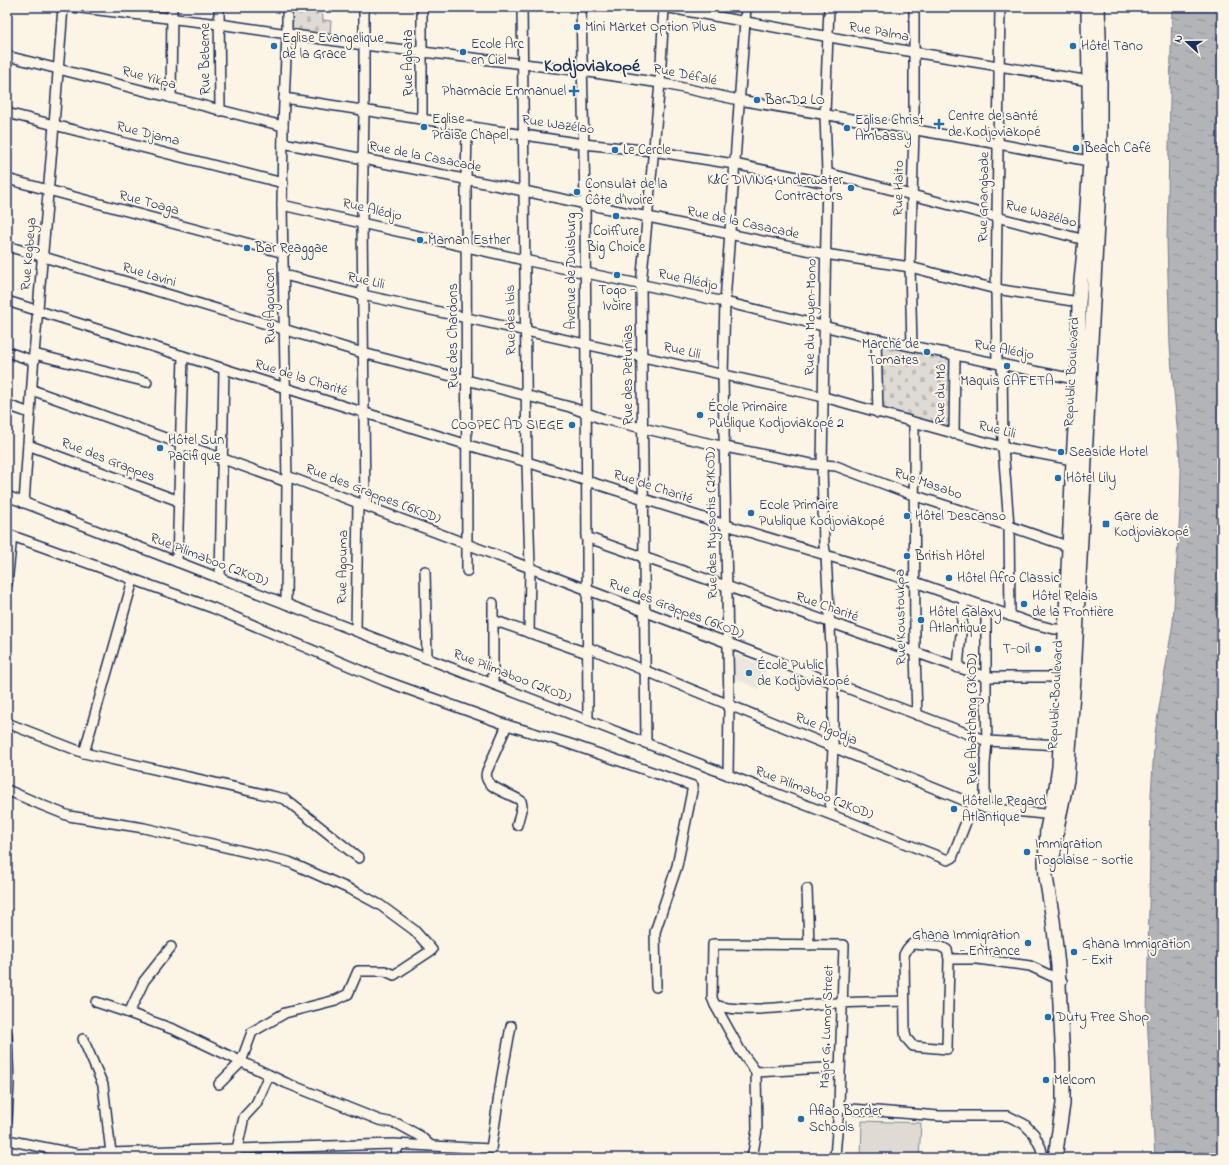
<svg xmlns="http://www.w3.org/2000/svg" width="1229" height="1165" font-family="'Indie Flower',sans-serif">
	<style>
		.built { fill: #ece7dc }
		.cemetery { fill: url(#cemetery-stones); stroke: #7d8599 }
		.green { fill: #dfdbd4; stroke: #7d8599 }
		.water { fill: url(#water-ripples); stroke: #767f94 }
		.lines { fill: none; stroke-linecap: round; stroke-linejoin: round }
		.minor-casing { stroke: #1b2f5e; stroke-width: 12 }
		.highway-casing { stroke: #1b2f5e; stroke-width: 16 }
		.minor { stroke: #fcf5e5; stroke-width: 9 }
		.highway { stroke: #fcf5e5; stroke-width: 13 }
		.poi-dot { fill: #1f6fb2; stroke: #fcf5e5; stroke-width: 1.5 }
		.labels { text-anchor: middle; dominant-baseline: central; stroke-width: 4; stroke-linejoin: round; paint-order: stroke }
		.poi-label { font-size: 14px; fill: #1b2f5e; stroke: #fcf5e5; text-anchor: start }
		.street-label { font-size: 14px; fill: #1b2f5e; stroke: #fcf5e5 }
		.district-label { font-size: 18px; font-weight: bold; fill: #1b2f5e; stroke: #fcf5e5 }
	</style>
	<defs>
		<pattern id="cemetery-stones" width="16" height="16" patternUnits="userSpaceOnUse"><rect width="16" height="16" fill="#dfdbd4"/><path d="M2 7V4a2 2 0 0 1 4 0v3zM10 15v-3a2 2 0 0 1 4 0v3z" fill="#bfbcb8"/></pattern>
		<pattern id="water-ripples" width="26" height="14" patternUnits="userSpaceOnUse"><rect width="26" height="14" fill="#b2b4b8"/><path d="M2 4q2-2 4 0t4 0M15 11q2-2 4 0t4 0" fill="none" stroke="#909399"/></pattern>
	</defs>
	<rect width="100%" height="100%" fill="#fcf5e5"/>
	<filter id="ink" filterUnits="userSpaceOnUse"><feTurbulence type="fractalNoise" baseFrequency=".025" numOctaves="2"/><feDisplacementMap in="SourceGraphic" scale="8" xChannelSelector="R" yChannelSelector="G"/><feConvolveMatrix kernelMatrix="1 2 1 2 8 2 1 2 1" color-interpolation-filters="sRGB"/></filter>
	<g filter="url(#ink)">
		<polygon class="built" points="735,654 767,667 759,689 733,678 732,657"/>
		<g class="cemetery">
			<polygon points="291,7 322,7 323,20 331,21 330,34 290,32"/>
			<polygon points="878,344 954,360 953,428 881,408"/>
		</g>
		<polygon class="green" points="862,1121 921,1123 919,1158 861,1158"/>
		<polygon class="water" points="1172,7 1222,7 1222,1158 1155,1158 1147,1016 1151,795 1155,733 1173,622 1180,511 1181,472 1170,346 1167,241"/>
		<g class="lines">
			<g class="minor-casing">
				<g id="minor">
					<polyline points="72,7 219,24 364,45 582,71 660,83 739,100 999,144 1094,162"/>
					<polyline points="219,7 220,111"/>
					<polyline points="364,7 364,111 362,222 365,506"/>
					<polyline points="522,7 527,462 530,568 529,633"/>
					<polyline points="581,7 585,205 588,721"/>
					<polyline points="664,7 913,52 1090,81"/>
					<polyline points="829,7 825,114 827,173 822,465 824,545 826,556 833,683 833,747 830,814"/>
					<polyline points="7,56 283,126"/>
					<polyline points="171,98 172,7"/>
					<polyline points="284,98 583,144 653,151 734,164 826,183"/>
					<polyline points="7,113 283,183"/>
					<polyline points="422,118 422,7"/>
					<polyline points="467,127 466,180 467,571"/>
					<polyline points="283,143 524,191 825,254 910,267 996,289 1079,302"/>
					<path d="M827 173C913 196 999 217 1085 240"/>
					<polyline points="7,179 284,253"/>
					<polyline points="282,205 524,260 725,302 876,339 1084,381"/>
					<polyline points="7,246 363,353 570,407 603,419 725,447 811,464 836,466 913,495 1009,526 1070,547"/>
					<polyline points="284,275 363,295 824,397 1003,447 1073,460"/>
					<polyline points="7,301 468,445 527,462 726,525 915,582 1034,624 1054,629 1071,629"/>
					<polyline points="876,339 878,413"/>
					<polyline points="912,346 910,267 914,130 914,7"/>
					<polyline points="7,352 34,361"/>
					<polyline points="34,354 147,382"/>
					<polyline points="997,363 996,289 1000,7"/>
					<polyline points="1002,364 1003,447 1009,526 1010,616"/>
					<polyline points="32,390 287,482"/>
					<polyline points="7,405 30,413"/>
					<polyline points="914,423 915,653 917,715"/>
					<polyline points="954,434 955,355"/>
					<polyline points="28,445 179,501"/>
					<polyline points="287,476 987,741 1059,745"/>
					<polyline points="7,496 948,860 952,858 973,804"/>
					<polyline points="24,503 34,354 54,125 63,7"/>
					<polyline points="7,534 213,608 385,681 507,725 567,743 693,786 677,866 655,932 656,987"/>
					<polyline points="586,537 986,677 1069,677"/>
					<polyline points="177,562 183,356"/>
					<polyline points="425,571 427,658"/>
					<polyline points="220,579 224,369"/>
					<polyline points="7,584 12,536"/>
					<polyline points="493,603 493,684"/>
					<polyline points="286,604 287,482 282,205 283,126 287,34 287,7"/>
					<polyline points="493,620 587,653"/>
					<polyline points="356,631 358,503"/>
					<polyline points="587,647 973,804 985,808 1054,815"/>
					<polyline points="958,668 964,599"/>
					<polyline points="7,723 84,753 133,580"/>
					<path d="M507 725 487 771C481 788 511 793 521 801L522 806 517 825"/>
					<polyline points="646,743 641,285 660,83 664,7"/>
					<polyline points="84,753 285,799 359,858"/>
					<polyline points="728,775 729,705 723,375 725,302 746,7"/>
					<polyline points="7,790 44,806 69,816 144,828 289,862 356,892 380,905 414,930 432,950 394,975 385,971 358,971 348,994 336,1000 285,1013 252,1032 241,1062 219,1084"/>
					<polyline points="985,808 985,765 987,741 986,705 986,607"/>
					<polyline points="807,889 809,945"/>
					<path d="M949 959 947 950 940 946 912 944C908 947 906 950 904 955L905 1032 906 1038 913 1046 947 1049 949 959H977L1023 965 1030 966 1062 981"/>
					<polyline points="96,1002 129,1013 175,1030 286,1083 379,1120 398,1124 420,1136 431,1146"/>
					<polyline points="715,1005 740,1050 756,1072 757,1130 752,1158"/>
					<polyline points="129,1013 144,981 171,947"/>
					<polyline points="7,1034 9,1083 7,1120"/>
					<polyline points="83,1039 103,1085 111,1153"/>
					<polyline points="756,1072 840,1067"/>
					<polyline points="839,1108 939,1116 1008,1116 1024,1124 1034,1134 1041,1148 1043,1158"/>
					<polyline points="7,1140 77,1154 393,1144 491,1149 502,1075 511,1026"/>
					<polyline points="235,1158 244,1117 256,1104 269,1075"/>
					<polyline points="394,1158 399,1145"/>
					<path d="M835 1158C836 1141 838 1124 839 1106 841 1053 842 999 844 945L713 944 712 998 715 1005C741 1014 791 1006 819 1004 847 1002 876 1002 904 1001"/>
				</g>
			</g>
			<g class="highway-casing">
				<g id="highway">
					<polyline points="1054,853 1058,823 1067,780 1074,677 1100,163 1100,65 1098,7"/>
					<polyline points="1055,1158 1063,1104 1063,1061 1058,966 1053,920 1046,877 1045,862 1047,829 1056,787 1059,767 1073,460 1078,380 1079,302 1085,240 1090,161 1088,7"/>
				</g>
			</g>
			<use href="#minor" class="minor"/>
			<use href="#highway" class="highway"/>
		</g>
	</g>
	<g class="poi-dot">
		<circle cx="577" cy="27" r="4"/>
		<circle cx="274" cy="46" r="4"/>
		<circle cx="1073" cy="46" r="4"/>
		<circle cx="463" cy="52" r="4"/>
		<path d="M572 85h4v4h4v4h-4v4h-4v-4h-4v-4h4z"/>
		<circle cx="757" cy="100" r="4"/>
		<path d="M937 118h4v4h4v4h-4v4h-4v-4h-4v-4h4z"/>
		<circle cx="424" cy="127" r="4"/>
		<circle cx="847" cy="128" r="4"/>
		<circle cx="1076" cy="148" r="4"/>
		<circle cx="615" cy="150" r="4"/>
		<circle cx="851" cy="188" r="4"/>
		<circle cx="577" cy="192" r="4"/>
		<circle cx="616" cy="216" r="4"/>
		<circle cx="420" cy="240" r="4"/>
		<circle cx="247" cy="248" r="4"/>
		<circle cx="617" cy="275" r="4"/>
		<circle cx="927" cy="352" r="4"/>
		<circle cx="1007" cy="366" r="4"/>
		<circle cx="700" cy="415" r="4"/>
		<circle cx="572" cy="425" r="4"/>
		<circle cx="160" cy="448" r="4"/>
		<circle cx="1061" cy="452" r="4"/>
		<circle cx="1058" cy="478" r="4"/>
		<circle cx="751" cy="513" r="4"/>
		<circle cx="907" cy="516" r="4"/>
		<rect x="1102" y="520" width="8" height="8" rx="2"/>
		<circle cx="907" cy="556" r="4"/>
		<circle cx="949" cy="578" r="4"/>
		<circle cx="1024" cy="604" r="4"/>
		<circle cx="921" cy="620" r="4"/>
		<circle cx="1038" cy="649" r="4"/>
		<circle cx="749" cy="673" r="4"/>
		<circle cx="954" cy="809" r="4"/>
		<circle cx="1027" cy="852" r="4"/>
		<circle cx="1028" cy="943" r="4"/>
		<circle cx="1074" cy="952" r="4"/>
		<circle cx="1048" cy="1017" r="4"/>
		<circle cx="1046" cy="1080" r="4"/>
		<circle cx="801" cy="1119" r="4"/>
	</g>
	<g class="labels">
		<g class="poi-label">
			<text x="585" y="27">Mini Market Option Plus</text>
			<text x="282" y="38">Eglise Evangelique<tspan x="282" dy="16">de la Grace</tspan></text>
			<text x="471" y="44">Ecole Arc<tspan x="471" dy="16">en Ciel</tspan></text>
			<text x="1081" y="46">Hôtel Tano</text>
			<text x="566" y="91" text-anchor="end">Pharmacie Emmanuel</text>
			<text x="765" y="100">Bar D2 LO</text>
			<text x="948" y="116">Centre de santé<tspan x="948" dy="16">de Kodjoviakopé</tspan></text>
			<text x="432" y="119">Eglise<tspan x="432" dy="16">Praise Chapel</tspan></text>
			<text x="855" y="120">Eglise Christ<tspan x="855" dy="16">Ambassy</tspan></text>
			<text x="1084" y="148">Beach Café</text>
			<text x="623" y="150">Le Cercle</text>
			<text x="843" y="180" text-anchor="end">K&amp;C DIVING Underwater<tspan x="843" dy="16">Contractors</tspan></text>
			<text x="585" y="184">Consulat de la<tspan x="585" dy="16">Côte d’Ivoire</tspan></text>
			<text x="616" y="231" text-anchor="middle">Coiffure<tspan x="616" dy="16">Big Choice</tspan></text>
			<text x="428" y="240">Maman Esther</text>
			<text x="255" y="248">Bar Reaggae</text>
			<text x="617" y="290" text-anchor="middle">Togo -<tspan x="617" dy="16">Ivoire</tspan></text>
			<text x="919" y="344" text-anchor="end">Marché de<tspan x="919" dy="16">Tomates</tspan></text>
			<text x="1007" y="381" text-anchor="middle">Maquis CAFETA</text>
			<text x="708" y="407">École Primaire<tspan x="708" dy="16">Publique Kodjoviakopé 2</tspan></text>
			<text x="564" y="425" text-anchor="end">COOPEC AD SIEGE</text>
			<text x="168" y="440">Hôtel Sun<tspan x="168" dy="16">Pacifique</tspan></text>
			<text x="1069" y="452">Seaside Hotel</text>
			<text x="1066" y="478">Hôtel Lily</text>
			<text x="759" y="505">Ecole Primaire<tspan x="759" dy="16">Publique Kodjoviakopé</tspan></text>
			<text x="915" y="516">Hôtel Descanso</text>
			<text x="1114" y="516">Gare de<tspan x="1114" dy="16">Kodjoviakopé</tspan></text>
			<text x="915" y="556">British Hôtel</text>
			<text x="957" y="578">Hôtel Afro Classic</text>
			<text x="1032" y="596">Hôtel Relais<tspan x="1032" dy="16">de la Frontière</tspan></text>
			<text x="929" y="612">Hôtel Galaxy<tspan x="929" dy="16">Atlantique</tspan></text>
			<text x="1030" y="649" text-anchor="end">T-Oil</text>
			<text x="757" y="665">École Public<tspan x="757" dy="16">de Kodjoviakopé</tspan></text>
			<text x="962" y="801">Hôtel le Regard<tspan x="962" dy="16">Atlantique</tspan></text>
			<text x="1035" y="844">Immigration<tspan x="1035" dy="16">Togolaise - sortie</tspan></text>
			<text x="1020" y="935" text-anchor="end">Ghana Immigration<tspan x="1020" dy="16">- Entrance</tspan></text>
			<text x="1082" y="944">Ghana Immigration<tspan x="1082" dy="16">- Exit</tspan></text>
			<text x="1056" y="1017">Duty Free Shop</text>
			<text x="1054" y="1080">Melcom</text>
			<text x="809" y="1111">Aflao Border<tspan x="809" dy="16">Schools</tspan></text>
		</g>
		<g class="street-label">
			<text transform="translate(879 32) rotate(10)">Rue Palma</text>
			<text transform="translate(205 59) rotate(-90)">Rue Bebeme</text>
			<text transform="translate(408 63) rotate(-90)">Rue Agbata</text>
			<text transform="translate(685 75) rotate(11)">Rue Défalé</text>
			<text transform="translate(149 78) rotate(15)">Rue Yikpa</text>
			<text transform="translate(558 125) rotate(8)">Rue Wazélao</text>
			<text transform="translate(148 134) rotate(14)">Rue Djama</text>
			<text transform="translate(425 157) rotate(11)">Rue de la Casacade</text>
			<text transform="translate(899 188) rotate(-89)">Rue Haito</text>
			<text transform="translate(984 197) rotate(-89)">Rue Gnangbade</text>
			<text transform="translate(149 203) rotate(15)">Rue Toaga</text>
			<text transform="translate(372 210) rotate(13)">Rue Alédjo</text>
			<text transform="translate(1041 214) rotate(15)">Rue Wazélao</text>
			<text transform="translate(743 223) rotate(12)">Rue de la Casacade</text>
			<text transform="translate(29 254) rotate(-85)">Rue Kegbeya</text>
			<text transform="translate(571 271) rotate(-90)">Avenue de Duisburg</text>
			<text transform="translate(149 275) rotate(17)">Rue Lavini</text>
			<text transform="translate(688 280) rotate(12)">Rue Alédjo</text>
			<text transform="translate(366 281) rotate(13)">Rue Lili</text>
			<text transform="translate(270 306) rotate(-90)">Rue Agoucon</text>
			<text transform="translate(811 317) rotate(-89)">Rue du Moyen-Mono</text>
			<text transform="translate(511 320) rotate(-91)">Rue des Ibis</text>
			<text transform="translate(453 336) rotate(-90)">Rue des Chardons</text>
			<text transform="translate(1004 350) rotate(11)">Rue Alédjo</text>
			<text transform="translate(682 351) rotate(13)">Rue Lili</text>
			<text transform="translate(1072 372) rotate(-87)">Republic Boulevard</text>
			<text transform="translate(628 375) rotate(-90)">Rue des Petunias</text>
			<text transform="translate(301 378) rotate(17)">Rue de la Charité</text>
			<text transform="translate(941 394) rotate(-89)">Rue du Mô</text>
			<text transform="translate(997 430) rotate(14)">Rue Lili</text>
			<text transform="translate(108 460) rotate(21)">Rue des Grappes</text>
			<text transform="translate(928 484) rotate(19)">Rue Masabo</text>
			<text transform="translate(653 487) rotate(18)">Rue de Charité</text>
			<text transform="translate(373 494) rotate(21)">Rue des Grappes (6KOD)</text>
			<text transform="translate(712 523) rotate(-91)">Rue des Myosotis (21KOD)</text>
			<text transform="translate(209 560) rotate(21)">Rue Pilimaboo (2KOD)</text>
			<text transform="translate(343 567) rotate(-89)">Rue Agouma</text>
			<text transform="translate(827 607) rotate(19)">Rue Charité</text>
			<text transform="translate(676 609) rotate(21)">Rue des Grappes (6KOD)</text>
			<text transform="translate(901 617) rotate(-91)">Rue Koustoukpa</text>
			<text transform="translate(512 676) rotate(21)">Rue Pilimaboo (2KOD)</text>
			<text transform="translate(1056 695) rotate(-87)">Republic Boulevard</text>
			<text transform="translate(972 719) rotate(-90)">Rue Abatchang (3KOD)</text>
			<text transform="translate(826 729) rotate(22)">Rue Agodja</text>
			<text transform="translate(814 793) rotate(21)">Rue Pilimaboo (2KOD)</text>
			<text transform="translate(827 1027) rotate(-88)">Major G. Lumor Street</text>
		</g>
		<g class="district-label">
			<text x="592" y="67">Kodjoviakopé</text>
		</g>
	</g>
	<rect width="1229" height="1165" fill="none" stroke="#fcf5e5" stroke-width="24"/>
	<rect x="12" y="12" width="1205" height="1141" fill="none" stroke="#1b2f5e" stroke-width="1.5" filter="url(#ink)"/>
	<g transform="translate(1187 42) rotate(291)" stroke="#fcf5e5" stroke-width="3" paint-order="stroke">
	<path d="M0-3L7 15L0 10L-7 15Z" fill="#1b2f5e"/>
	<text y="-6" font-size="11" font-weight="bold" text-anchor="middle" fill="#1b2f5e">N</text>
	</g>
</svg>
